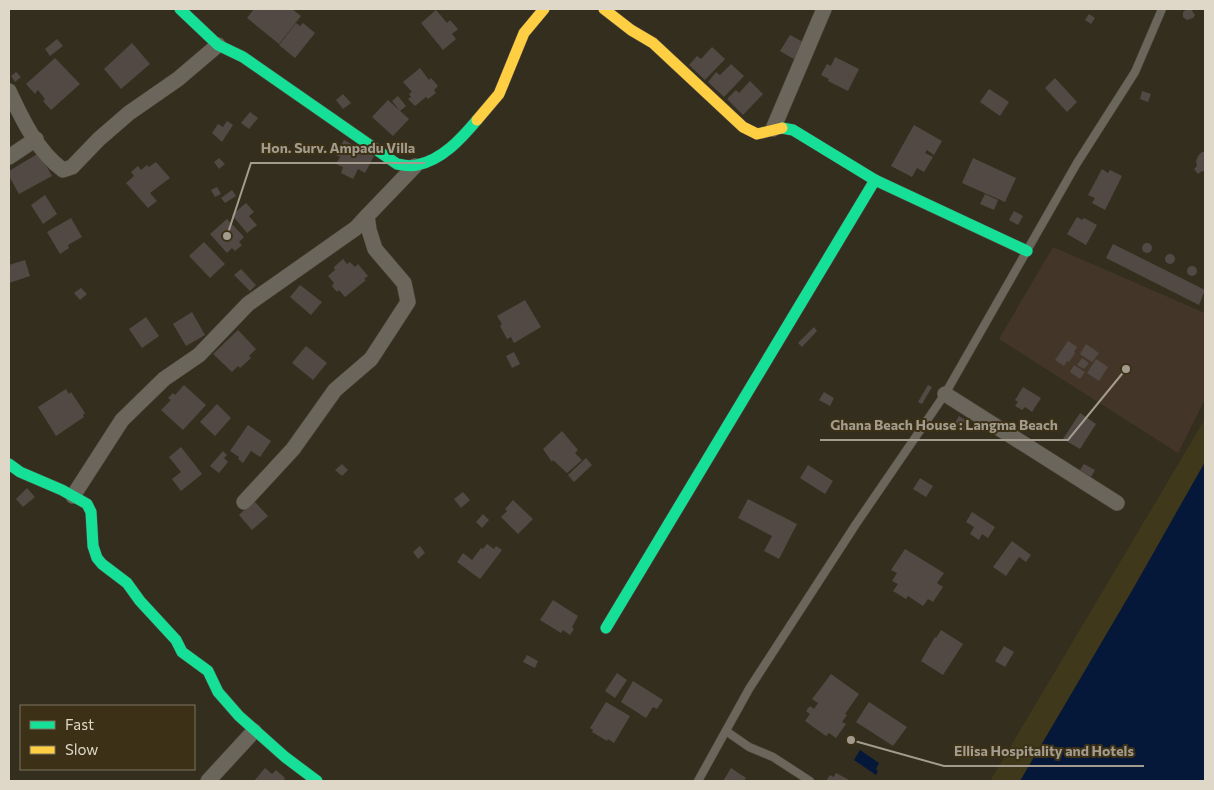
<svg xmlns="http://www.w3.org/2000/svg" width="1214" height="790" font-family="Commissioner,sans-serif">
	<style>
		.commercial { fill: #433628 }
		.sand { fill: #40381a }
		.water { fill: #051839 }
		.building { fill: #524944 }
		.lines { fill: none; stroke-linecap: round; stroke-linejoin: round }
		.lane-casing { stroke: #514b3f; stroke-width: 9 }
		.street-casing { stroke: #514b3f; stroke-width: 16 }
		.fast-casing { stroke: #514b3f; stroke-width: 12 }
		.slow-casing { stroke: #514b3f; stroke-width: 12 }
		.lane { stroke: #6a665b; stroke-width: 8 }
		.street { stroke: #6a665b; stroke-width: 15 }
		.fast { stroke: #16e098; stroke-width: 11 }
		.slow { stroke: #ffcf43; stroke-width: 11 }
		.leader { fill: none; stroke: #a39c8e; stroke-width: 2 }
		.callout-dot { fill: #a39c8e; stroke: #3c3117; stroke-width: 2 }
		.callout-label { font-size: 14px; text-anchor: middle; font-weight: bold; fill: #a39c8e; stroke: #3c3117; stroke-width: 4; stroke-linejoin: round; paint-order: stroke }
	</style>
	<rect width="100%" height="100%" fill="#342e1f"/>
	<polygon class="commercial" points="1053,247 1205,313 1205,399 1178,453 999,339"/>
	<polygon class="sand" points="1205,419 1205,462 1133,589 1020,781 990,781"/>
	<g class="water">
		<polygon points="1205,462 1205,781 1020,781 1133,589"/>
		<polygon points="860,750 879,763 876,769 878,771 876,775 854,760"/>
	</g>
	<g class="building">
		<polygon points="254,9 292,9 301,16 279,44 247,18"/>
		<polygon points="1187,9 1193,9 1192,11 1195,15 1193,18 1187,20 1183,17 1183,12"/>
		<polygon points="436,10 447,23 450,20 458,29 452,34 456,39 443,50 421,23"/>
		<polygon points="1089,14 1095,18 1091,24 1085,20"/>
		<polygon points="296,23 300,26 303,23 315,33 295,58 279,45"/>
		<polygon points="790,35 807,44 797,61 780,51"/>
		<polygon points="57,39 63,46 50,56 45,49"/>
		<polygon points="132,43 150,64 121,89 104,69"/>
		<polygon points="712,47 725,59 705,80 689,65 697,56 701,59"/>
		<polygon points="835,57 859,69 848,91 828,81 829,79 821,75 827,64 831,66"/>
		<polygon points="55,58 80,84 51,110 43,101 45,99 38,90 35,94 26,84"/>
		<polygon points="731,64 744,76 724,97 708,82 716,72 720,75"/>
		<polygon points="420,68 429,80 431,78 438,86 434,90 436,93 428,99 426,97 415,106 408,99 411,97 409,94 412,92 403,82"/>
		<polygon points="16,72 21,77 15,82 11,76"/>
		<polygon points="1055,78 1077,102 1067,112 1045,88"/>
		<polygon points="750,81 763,94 743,115 727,99 736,90 739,93"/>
		<polygon points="989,89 1009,102 1000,116 980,102"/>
		<polygon points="1142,91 1151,94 1148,102 1140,99"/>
		<polygon points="343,94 351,103 343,109 336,100"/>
		<polygon points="398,96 406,106 400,111 392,101"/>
		<polygon points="388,100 409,119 393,136 372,117"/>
		<polygon points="250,112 258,118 249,129 241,123"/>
		<polygon points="227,121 233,125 222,142 212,133 218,124 223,127"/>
		<polygon points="914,125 942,141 934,155 927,150 925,153 933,157 924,172 917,168 912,177 891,166"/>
		<polygon points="344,140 374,156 365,173 358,169 353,179 341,173 343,167 336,164 340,157 336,155"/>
		<polygon points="1202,152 1205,152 1205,172 1202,171 1198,174 1194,169 1197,166 1196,161 1198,156"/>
		<polygon points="39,153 52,176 19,194 9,176 9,171"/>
		<polygon points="219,158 225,164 219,169 214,162"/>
		<polygon points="973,158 1016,178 1005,202 962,183"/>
		<polygon points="156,162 170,178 150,193 157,201 148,208 126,183 134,176 131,172 138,166 141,170 147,165 149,167"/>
		<polygon points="1102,169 1108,173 1110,170 1122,176 1105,210 1092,203 1095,198 1088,195"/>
		<polygon points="217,187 221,194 215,197 211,190"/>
		<polygon points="232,190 236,196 225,203 221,198"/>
		<polygon points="985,194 998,200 994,210 980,204"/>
		<polygon points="45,195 57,214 43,224 31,205"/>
		<polygon points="246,203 254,212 249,216 257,225 247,233 232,215"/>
		<polygon points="1014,211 1023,216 1018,225 1009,220"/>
		<polygon points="1077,217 1082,220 1084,218 1097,225 1086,245 1067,234"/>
		<polygon points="71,218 82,237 68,245 69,248 60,254 47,232"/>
		<polygon points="227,219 244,237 239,242 242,245 235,251 232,248 227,253 210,234"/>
		<polygon points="204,242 225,264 210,278 189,256"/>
		<circle cx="1147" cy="248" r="5"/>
		<polygon points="1113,244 1205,290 1199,305 1106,258"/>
		<circle cx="1170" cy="259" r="5"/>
		<polygon points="343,259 347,264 350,262 355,267 358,264 368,276 364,279 366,280 345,297 339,290 337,292 332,286 334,283 328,276 335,270 334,267"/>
		<polygon points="25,260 30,276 9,283 9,265"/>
		<circle cx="1192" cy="271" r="5"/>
		<polygon points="241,269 256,285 250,291 234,275"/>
		<polygon points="300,285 322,302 311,315 290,297"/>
		<polygon points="81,288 87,294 80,300 74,293"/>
		<polygon points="525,300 541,327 514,343 511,337 507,339 500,326 502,324 497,316"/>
		<polygon points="192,312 205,335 186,346 173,324"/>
		<polygon points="146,317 159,336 142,348 129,329"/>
		<polygon points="814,327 817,331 802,347 798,343"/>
		<polygon points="238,330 256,349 249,356 251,358 240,368 238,366 232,372 213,354"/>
		<polygon points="1068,341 1077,347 1074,352 1075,353 1069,362 1067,361 1064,366 1055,360"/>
		<polygon points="1086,344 1099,353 1092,362 1080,354"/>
		<polygon points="306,346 327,363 313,380 292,363"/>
		<polygon points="514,352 520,364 512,368 506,356"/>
		<polygon points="1082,358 1089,363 1084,369 1077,365"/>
		<polygon points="1096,359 1108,367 1099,381 1087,373"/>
		<polygon points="1074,365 1085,372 1080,379 1070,372"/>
		<polygon points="184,385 206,405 183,430 161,410 171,400 168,398 173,393 175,395"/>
		<polygon points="928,385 932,387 922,404 918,402"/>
		<polygon points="1023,387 1041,398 1032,412 1025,407 1022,410 1015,406 1018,402 1015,400"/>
		<polygon points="66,389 69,394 71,392 85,413 83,415 84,417 56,436 38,407"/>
		<polygon points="824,392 834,398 830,406 819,400"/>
		<polygon points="217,404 231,418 215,436 200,422"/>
		<polygon points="1080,413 1096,424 1080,449 1063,439"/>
		<polygon points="959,416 970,423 965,431 954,424"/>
		<polygon points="248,425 271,441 260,457 251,451 243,463 238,459 239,457 230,451"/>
		<polygon points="562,431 578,450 575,453 582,460 567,473 553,460 552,462 543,449"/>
		<polygon points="181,447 202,474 181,491 172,479 181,472 169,457"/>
		<polygon points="223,451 227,455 224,458 228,462 219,473 210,466"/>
		<polygon points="586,458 592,465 574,482 568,475"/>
		<polygon points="342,464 348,470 342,476 335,470"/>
		<polygon points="1084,464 1095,470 1091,477 1080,470"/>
		<polygon points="808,465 833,481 825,494 800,478"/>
		<polygon points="920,478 933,486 926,497 913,489"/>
		<polygon points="27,488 35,497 23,507 16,499"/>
		<polygon points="463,492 470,500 461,508 454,499"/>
		<polygon points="748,499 797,524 779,559 764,551 772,536 738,518"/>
		<polygon points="513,500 533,519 518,534 501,517 507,511 505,509"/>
		<polygon points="254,501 268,516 252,530 239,515"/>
		<polygon points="972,512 995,527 988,538 982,534 979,540 970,534 974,527 966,522"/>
		<polygon points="483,514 489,520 482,528 476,522"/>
		<polygon points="1012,541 1031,555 1026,562 1019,557 1006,576 993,567"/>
		<polygon points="487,544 494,549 496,546 502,550 480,579 457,562 463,553 472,560 481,548 483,549"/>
		<polygon points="420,546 425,553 418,559 413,552"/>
		<polygon points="905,549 944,573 937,583 943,587 933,602 928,599 923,606 908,596 906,599 893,591 898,584 892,581 897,573 891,570"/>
		<polygon points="553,600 578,616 572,627 574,629 570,635 563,630 561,633 540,620"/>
		<polygon points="941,630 963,644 943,675 921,661 935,637 936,638"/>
		<polygon points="1004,646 1014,652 1005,667 995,661"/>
		<polygon points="527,655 538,661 535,668 523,662"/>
		<polygon points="617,673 627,680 615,698 605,691"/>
		<polygon points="831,674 859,694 845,714 847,715 842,722 846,724 836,738 829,733 826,736 805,721 810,714 806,711 810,706 814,709 818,703 812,699"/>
		<polygon points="633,681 663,700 657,709 653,707 646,718 621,702"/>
		<polygon points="606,702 630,716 614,743 608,739 607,741 592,732 593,730 590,728"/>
		<polygon points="869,702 907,727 893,746 856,722"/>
		<polygon points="265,768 272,774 276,770 285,778 284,780 286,781 254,781"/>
		<polygon points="731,768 746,778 744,781 723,781"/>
		<polygon points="836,773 851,781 826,781 830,775 834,777"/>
	</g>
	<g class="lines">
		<g class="lane-casing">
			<g id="lane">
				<polyline points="726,731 749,747 773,757 810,781"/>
				<polyline points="698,781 749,689 856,524 945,394 1077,163 1135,72 1162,9"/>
			</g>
		</g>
		<g class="street-casing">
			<g id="street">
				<path d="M9 91C22 119 37 151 63 170L72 167 99 139 129 113 178 79 218 45"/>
				<polyline points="773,129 824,9"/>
				<polyline points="9,157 36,139"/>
				<polyline points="945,394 1117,503"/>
				<polyline points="73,496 122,420 164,379 199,355 248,304 356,228 367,216"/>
				<polyline points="244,502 293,449 335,390 371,359 408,302 404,283 375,249 369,230 367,216 415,166"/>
				<polyline points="208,781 254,731"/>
			</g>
		</g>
		<g class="fast-casing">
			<g id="fast">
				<path d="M180 9 218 45 243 57 397 164C403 165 411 167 417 165 442 160 461 139 477 120"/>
				<polyline points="782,128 793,130 875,180 1027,251"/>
				<polyline points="9,464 20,472 62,490 87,504 91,512 93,546 97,558 102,564 127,583 140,601 176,640 182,652 208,671 218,692 239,716 285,757 317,781"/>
				<polyline points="606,628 875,180"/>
			</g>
		</g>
		<g class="slow-casing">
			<g id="slow">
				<polyline points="604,9 631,30 653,43 743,127 757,134 782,128"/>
				<polyline points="477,120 499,94 524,33 544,9"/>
			</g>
		</g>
		<use href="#lane" class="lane"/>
		<use href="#street" class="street"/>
		<use href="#fast" class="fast"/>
		<use href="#slow" class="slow"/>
	</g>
	<path class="leader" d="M227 236L251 163H425M1126 369L1068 440H820M851 740L944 766H1144"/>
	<g class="callout-dot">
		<circle cx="227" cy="236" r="5"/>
		<circle cx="1126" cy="369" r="5"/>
		<circle cx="851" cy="740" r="5"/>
	</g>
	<g class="callout-label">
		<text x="338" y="153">Hon. Surv. Ampadu Villa</text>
		<text x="944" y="430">Ghana Beach House : Langma Beach</text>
		<text x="1044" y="756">Ellisa Hospitality and Hotels</text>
	</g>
	<rect width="1214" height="790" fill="none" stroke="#dfd8c9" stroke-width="20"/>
	<rect x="20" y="705" width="175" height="65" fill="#3c3117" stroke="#7d745e"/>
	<rect x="30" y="721" width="25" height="8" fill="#16e098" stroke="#7d745e"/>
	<text x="65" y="730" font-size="15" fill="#dfd8c9">Fast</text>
	<rect x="30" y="746" width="25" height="8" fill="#ffcf43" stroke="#7d745e"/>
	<text x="65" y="755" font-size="15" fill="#dfd8c9">Slow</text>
</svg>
